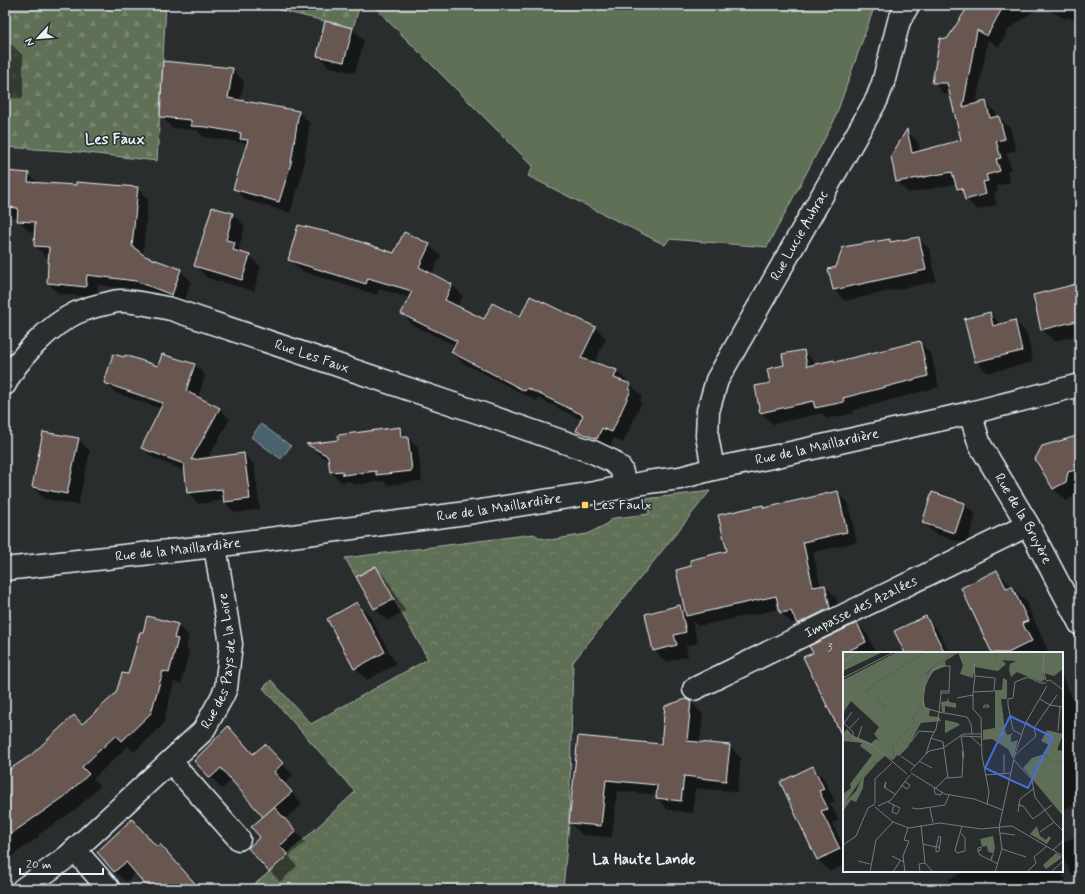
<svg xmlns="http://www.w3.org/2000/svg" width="1085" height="894" font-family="Mynerve,sans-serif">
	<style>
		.grass { fill: #5f6f57; stroke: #a4b0a8 }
		.forest { fill: url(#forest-firs); stroke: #a4b0a8 }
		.park { fill: url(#park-crowns); stroke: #a4b0a8 }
		.water { fill: #4a636e; stroke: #899ca5 }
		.shadow { fill: #0007; fill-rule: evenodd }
		.building { fill: #685751; stroke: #e8f1f8 }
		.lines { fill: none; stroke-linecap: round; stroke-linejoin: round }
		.minor-casing { stroke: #e8f1f8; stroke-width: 25 }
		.tertiary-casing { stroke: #e8f1f8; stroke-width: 25 }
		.minor { stroke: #2a2d2e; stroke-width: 22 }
		.tertiary { stroke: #2a2d2e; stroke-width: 22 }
		.poi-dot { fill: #ffd166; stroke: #2a2d2e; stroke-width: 1.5 }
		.labels { text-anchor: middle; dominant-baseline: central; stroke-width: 3; stroke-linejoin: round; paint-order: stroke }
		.number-label { font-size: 12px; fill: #c8cace }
		.street-label { font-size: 14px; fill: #e8f1f8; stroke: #2a2d2e }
		.poi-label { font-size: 14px; fill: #e8f1f8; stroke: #2a2d2e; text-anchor: start }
		.neighbourhood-label { font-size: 15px; font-weight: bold; fill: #e8f1f8; stroke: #2a2d2e }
		.inset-road { fill: none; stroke: #767b7f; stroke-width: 1 }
		.view { fill: #466fde; fill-opacity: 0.15; stroke: #466fde; stroke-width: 2 }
		.inset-edge { fill: none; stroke: #e8f1f8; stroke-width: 2 }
	</style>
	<defs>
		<pattern id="forest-firs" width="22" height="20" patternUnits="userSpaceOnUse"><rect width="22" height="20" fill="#5f6f57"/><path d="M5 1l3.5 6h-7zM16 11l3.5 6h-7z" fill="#768470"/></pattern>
		<pattern id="park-crowns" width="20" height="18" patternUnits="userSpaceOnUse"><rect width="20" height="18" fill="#5f6f57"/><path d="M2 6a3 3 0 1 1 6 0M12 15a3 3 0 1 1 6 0" fill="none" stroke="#768470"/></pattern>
	</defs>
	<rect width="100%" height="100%" fill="#2a2d2e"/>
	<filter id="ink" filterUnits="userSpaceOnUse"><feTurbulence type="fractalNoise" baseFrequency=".025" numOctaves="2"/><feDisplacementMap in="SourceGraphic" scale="8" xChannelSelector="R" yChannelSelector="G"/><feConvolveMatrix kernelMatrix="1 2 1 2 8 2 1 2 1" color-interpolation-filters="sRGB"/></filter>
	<g filter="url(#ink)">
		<polygon class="grass" points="372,5 875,5 834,121 767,247 669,239 665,245 528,176 533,166"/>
		<g class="forest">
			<polygon points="5,5 166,5 157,161 79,152 5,147"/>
			<polygon points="259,5 360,5 353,28"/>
		</g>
		<polygon class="park" points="710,491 573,662 569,823 563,889 249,889 269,872 355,792 263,688 271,680 311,724 428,659 375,566 356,577 345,558 534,534 540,538 550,540 587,534 605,525 609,521 614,518 649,514 648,504 645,499"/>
		<polygon class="water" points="261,424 291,446 281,459 251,437"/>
		<g class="shadow">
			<polygon points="971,5 1080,5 1080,23 1067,17 1066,19 1041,6 1009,29 999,47 988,40 976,105 986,102 997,114 998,117 999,117 1010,128 1016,150 1007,153 1011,170 1007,171 1010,182 997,186 998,192 994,193 997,205 977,210 966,199 965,196 958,188 956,184 909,193 897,182 907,131 918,142 920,152 962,140 951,94 944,94 933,82 947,40"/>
			<polygon points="353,29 364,41 355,73 329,67 318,55"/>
			<polygon points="5,44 11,44 23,56 23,98 5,98"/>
			<polygon points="232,69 244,81 240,102 299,112 310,123 302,175 290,213 246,200 235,189 248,145 246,143 203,137 197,130 172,128 161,116"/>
			<polygon points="5,172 28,174 39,184 137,188 148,199 143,255 180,270 191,281 183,306 148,292 98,285 97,297 59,294 48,283 50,257 46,257 35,246 35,232 29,231 18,220 18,218 5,217"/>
			<polygon points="212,208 233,214 245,226 239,248 245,254 249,255 261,267 254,291 207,278 196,266"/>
			<polygon points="918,238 930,250 936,281 845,301 834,290 837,268 890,240 893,243"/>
			<polygon points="429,245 441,256 432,274 452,285 463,296 457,307 485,321 520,319 595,327 606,338 594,364 616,371 628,382 627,383 631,385 642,396 640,401 642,402 623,443 614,438 608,449 588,442 577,431 582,420 538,398 537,401 463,363 452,352 456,346 413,325 402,314 410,298 379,289 377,295 301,271 289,260 395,254"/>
			<polygon points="1080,284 1080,335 1054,341 1042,330"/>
			<polygon points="990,313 1001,325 1015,321 1027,333 1033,362 988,373 976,361"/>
			<polygon points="920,342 931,354 939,387 854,410 854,413 827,419 822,413 773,424 761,413 771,383 786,366 804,351 815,363 816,365 836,363"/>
			<polygon points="195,365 205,375 198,398 219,408 230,419 208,458 244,454 254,464 260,509 235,513 225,502 224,500 198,504 188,493 185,471 153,458 143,448 162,409 116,393 105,382 158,367"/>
			<path d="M399 428 418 448 422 481 387 485 384 481 354 485 350 481 341 482 331 472 329 461 318 454 308 445 340 440ZM338 470 347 471 338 472Z"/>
			<polygon points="1080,436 1080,484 1078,494 1066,501 1054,489 1036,459"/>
			<polygon points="78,439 90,451 78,505 44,499 33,487"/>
			<polygon points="837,492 848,503 857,542 813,552 821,587 825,586 836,597 841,619 809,635 797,622 792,623 781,613 780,609 698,626 692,621 698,643 686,646 688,656 666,662 654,650 680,606 686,613 692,567 728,552 763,506 766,509"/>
			<polygon points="964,504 976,515 967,544 935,534 923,523"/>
			<polygon points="376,568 387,579 405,611 387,621 375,609 357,577"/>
			<polygon points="997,572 1025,600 1049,653 994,653"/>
			<polygon points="357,603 369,615 396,664 367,680 355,668"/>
			<polygon points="926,617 937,629 950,653 906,653"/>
			<polygon points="857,624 868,635 876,653 844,653 844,733 814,653"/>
			<polygon points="177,625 189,636 186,648 189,651 181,684 174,682 163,725 134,752 128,746 93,779 100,786 76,809 38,835 39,837 5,861 5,776 31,756 74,716 83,725 117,693 129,675"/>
			<polygon points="1062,677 1080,713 1080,823 1072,806 1062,810"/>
			<polygon points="691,702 703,714 700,743 729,746 741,758 737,792 695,788 693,813 668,810 657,798 657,795 617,791 612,837 582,835 570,823 579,737 662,745"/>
			<polygon points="254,755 276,757 293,775 284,784 302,804 285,819 305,842 289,856 297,866 280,882 249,848 262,838 265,817 232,779 222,789 196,761"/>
			<polygon points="813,767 824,779 835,801 830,803 839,820 832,823 844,847 844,865 830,872 818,860 781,783"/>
			<polygon points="132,820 157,847 199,889 150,889 136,873 126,882 115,872 98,852"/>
			<polygon points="1080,834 1080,882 1070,872 1062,856 1062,843"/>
			<polygon points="965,871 1061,871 1066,880 1050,889 938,889 951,883 949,879"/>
		</g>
		<g class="building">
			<polygon points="969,5 1004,5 987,36 977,30 963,107 986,101 990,118 999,116 1005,139 996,141 1001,158 996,159 1000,171 986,175 988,181 983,182 986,194 965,200 962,188 957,189 952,172 896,182 891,156 907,129 912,153 961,140 947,83 932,83 940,38 947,39"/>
			<polygon points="325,21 353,28 344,62 317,56"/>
			<polygon points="163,61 233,68 228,98 299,111 291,163 279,202 233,189 248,140 240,139 241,133 206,127 191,126 191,120 160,117"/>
			<polygon points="5,171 29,173 28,182 76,185 76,182 138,187 132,246 145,256 181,269 172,295 136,281 87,275 86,287 47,283 49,247 34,246 35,222 17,221 18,208 5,207"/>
			<polygon points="212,207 233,213 226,240 235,242 233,250 250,255 242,280 194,266"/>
			<polygon points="298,225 340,235 394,253 404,232 430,244 419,267 452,284 445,300 484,319 492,303 520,317 530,296 596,327 581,358 617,370 614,378 631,384 629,390 631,390 612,432 602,428 597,439 576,431 583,415 527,388 525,391 451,352 457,341 401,314 412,291 368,278 366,284 288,260"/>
			<polygon points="919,237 926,270 833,290 828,269 836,267 843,247 890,239 890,242"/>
			<polygon points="1080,283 1080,320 1041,330 1033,295"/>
			<polygon points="990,312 993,326 1015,320 1022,351 975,362 964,319"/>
			<polygon points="920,341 928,376 843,398 844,402 815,408 813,401 760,413 755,386 770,383 767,369 784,365 782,354 804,350 807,366 834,360 835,362"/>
			<polygon points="113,354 124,357 125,355 158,366 162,354 195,364 186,391 220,408 191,460 244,453 250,499 224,502 222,489 187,493 184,464 141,448 163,403 104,383"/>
			<polygon points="400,427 401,437 408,437 412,471 376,475 376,471 343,475 342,471 330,472 328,456 306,444 338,440 338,435"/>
			<polygon points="43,432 79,438 67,494 32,487"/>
			<polygon points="1080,435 1080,469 1068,472 1066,482 1053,489 1035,459 1042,446"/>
			<polygon points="838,491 847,532 803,542 813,587 825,585 830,608 797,624 791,611 780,613 776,596 686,616 676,570 691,566 690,560 727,551 718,515 763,505 764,508"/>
			<polygon points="932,492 965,503 955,533 922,523"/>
			<polygon points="376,566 394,599 374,609 356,577"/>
			<polygon points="997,570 1006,588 1012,586 1028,621 1022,623 1032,641 1008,653 992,653 961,588"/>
			<polygon points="357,602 385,652 354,669 327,619"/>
			<polygon points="680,605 686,632 674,635 677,645 653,651 645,614"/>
			<polygon points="147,616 178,624 174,638 178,639 169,673 163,671 151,713 122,741 116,735 82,767 89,774 64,797 5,838 5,774 10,769 31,755 74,715 82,724 116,693 122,673 128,674 140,632 143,632"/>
			<polygon points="926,616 945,653 905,653 894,631"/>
			<polygon points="857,623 866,642 844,653 844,740 803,657 813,653 809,646"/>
			<polygon points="686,699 691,701 687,741 730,745 726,781 684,776 681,801 656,798 657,785 606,780 601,826 569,823 578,736 661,744 665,706"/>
			<polygon points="228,726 253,754 265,744 283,763 274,772 292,792 263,817 221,768 210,778 194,761"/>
			<polygon points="813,766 824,789 819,791 828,809 821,811 840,849 817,860 780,782"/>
			<polygon points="274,807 296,831 280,846 288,855 269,872 248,848 260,837 251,827"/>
			<polygon points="132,819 157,847 160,844 200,889 149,889 126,862 114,872 97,852"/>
		</g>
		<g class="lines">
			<g class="minor-casing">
				<g id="minor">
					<path id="s1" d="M5 384C17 359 50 325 76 313 85 309 95 306 105 304 110 303 115 301 120 301 137 301 154 306 171 309L486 415 593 452 612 461 621 469 626 487"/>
					<path id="s2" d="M970 413 980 445 1028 525 1080 624"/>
					<path id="s3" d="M713 469 707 436 708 411 717 380 877 99 883 83 899 21 908 5"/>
					<path id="s4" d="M694 689 1028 525"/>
					<polyline points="171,762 239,839"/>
					<polyline points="75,850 109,889"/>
					<path id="s5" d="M23 889 67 857 203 731 222 697 226 688 231 644 215 546"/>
				</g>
			</g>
			<g class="tertiary-casing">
				<g id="tertiary">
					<path id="s6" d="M5 569 215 546 474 512 594 493 648 482 680 478 713 469 777 456 970 413 1080 385"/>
				</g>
			</g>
			<use href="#minor" class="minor"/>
			<use href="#tertiary" class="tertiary"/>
		</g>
	</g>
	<rect class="poi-dot" x="581" y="501" width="8" height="8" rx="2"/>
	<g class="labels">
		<g class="number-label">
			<text x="830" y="648">3</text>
		</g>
		<g class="street-label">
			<text stroke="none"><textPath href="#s3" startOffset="257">Rue Lucie Aubrac</textPath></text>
			<text stroke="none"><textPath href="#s1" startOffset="348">Rue Les Faux</textPath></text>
			<text stroke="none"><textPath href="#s6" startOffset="822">Rue de la Maillardière</textPath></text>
			<text stroke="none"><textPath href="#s6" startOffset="498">Rue de la Maillardière</textPath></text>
			<text stroke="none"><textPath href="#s2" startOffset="119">Rue de la Bruyère</textPath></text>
			<text stroke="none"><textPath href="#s6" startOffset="174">Rue de la Maillardière</textPath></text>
			<text stroke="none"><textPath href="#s4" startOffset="186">Impasse des Azalées</textPath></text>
			<text stroke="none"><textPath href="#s5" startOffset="314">Rue des Pays de la Loire</textPath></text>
		</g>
		<g class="poi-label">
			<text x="593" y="505">Les Faulx</text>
		</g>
		<g class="neighbourhood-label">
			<text x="115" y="140">Les Faux</text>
			<text x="644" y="860">La Haute Lande</text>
		</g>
	</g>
	<g transform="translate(843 652)">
		<rect width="220" height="220" fill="#2a2d2e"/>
		<path d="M0 0H40L0 19ZM54 0H82L30 33 22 41 34 47 44 57V75L38 91 31 82 36 75 8 49 0 61V28ZM154 0H220V11L153 8ZM4 77 9 83 28 91 43 103 34 111 30 110 4 148H0V142L8 136 7 132 29 103 17 94 19 91 0 89V82ZM201 102 210 110 220 109V164L180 116 189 106ZM194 174 197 184 203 188 206 184 208 186 204 192 187 182ZM150 184 152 196 149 208 147 207 150 201 145 200 144 194 139 195 137 187Z" fill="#5f6f57"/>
		<path d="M82 0H154L153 8H159L163 12 155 19 132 15 130 26 117 22 120 13 115 1H111L92 13 84 21 78 55 70 66 72 70 49 95 51 103 47 107 28 91 33 87 39 89 38 83 44 75 38 70 43 66 37 60 43 56 34 47 27 52 19 44 30 33ZM175 0H185L183 3 197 10 199 0H206L220 9V17L211 24 200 21 202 27 198 30 174 20 168 25 166 18 167 12 173 9ZM105 45 106 50 113 51V56L102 54V60H99L98 50 104 49ZM102 68 115 71 117 73 102 81ZM204 78 220 82 214 98 220 99V109L210 110 200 101 206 93 198 89ZM30 110 34 111 21 126 20 136 13 150 8 148 0 159V148H4L13 139 20 123ZM213 201 219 205 217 207 203 217 200 213Z" fill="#5f6f57"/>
		<path d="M111 1H115L102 9 103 14 91 19 85 26 80 42 82 55 87 57 86 64 96 65 98 69 78 71 65 95 56 104 54 103 50 108 47 107 51 103 49 95 72 70 70 66 78 55 76 41 81 25 92 13ZM160 26 164 28V47H158L162 78 164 83 171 81 168 83V90L175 88 170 107 165 97 149 87 140 88V78L152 76V38H159Z" fill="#5f6f57"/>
		<path class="inset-road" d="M201 0 200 18 203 28M0 9 16 0M131 11 132 24M0 26 51 0M203 29 207 28 220 38M98 39H106V41H98ZM98 41 96 60 82 56 80 50 82 33 90 18 98 14H107L106 39M130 43V41L131 32 132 24 152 26 151 39 130 40M114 46 130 43V57L138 66 139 104 146 140 144 153M197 47 207 53 220 55M142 53H145L146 55H140ZM0 70 10 80V86L30 93 64 122M1 71 9 60M7 76 16 66M191 76 214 43M215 79 217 55M179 83 170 78 165 53V47L170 46 172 30 185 25 197 31H203M118 84 121 105 120 107 119 99M118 84 139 85M127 84 138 94M15 86 19 74M88 86 93 77 96 60 124 65 128 72 129 82M68 90 76 79 91 80M83 102 88 86 100 90 105 126M161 102V121M172 103 193 84 191 76 183 70M58 104 72 114M171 108 189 128 192 145 211 170M76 109 89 116M67 119 86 99 100 96 120 82H139M68 121 102 142 131 147 160 158M142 123 168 121M58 133 64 137 67 133 61 129M42 136 43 130 41 135 42 136 52 142M91 136 92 142 98 143 99 140M92 137 103 126 119 125 120 107M45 150 57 156 54 162 49 160 51 153M32 151V127L49 111M175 153 180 154 190 167 209 153M35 154 48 148 67 123M69 156 75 157 102 153 106 143M87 156 90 171M175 160 177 147 190 137M50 170 66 176 97 171 138 177 169 174 220 204M78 173 82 211 90 220M197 180 211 170 220 179M118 181 122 186V199L114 201 112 198 119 174M157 181 172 183M80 192 93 195 96 184 98 185 96 199 93 200V195H96M0 193 13 184 25 156 32 152M159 197 183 205M210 198 220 189M135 199 138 198V195L135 196V199L137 203 155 212M49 204 61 210M15 209 27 212M27 220 33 188 50 170 32 155M50 220 57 209M62 220 60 204 66 189 61 188 65 176M77 220 76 212 82 211M152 220 159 197 156 175 172 102 183 70 204 34M184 220 193 211 191 205 204 194M208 220 220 209"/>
		<path class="view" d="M167 64 210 85 185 136 142 116Z"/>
		<rect width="220" height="220" class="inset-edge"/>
	</g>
	<rect width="1085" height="894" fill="none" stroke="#2a2d2e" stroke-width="20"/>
	<rect x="10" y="10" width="1065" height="874" fill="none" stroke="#e8f1f8" stroke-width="1.5" filter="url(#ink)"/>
	<g transform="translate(38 38) rotate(244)" stroke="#2a2d2e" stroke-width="3" paint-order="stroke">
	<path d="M0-3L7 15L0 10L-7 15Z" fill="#e8f1f8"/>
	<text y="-6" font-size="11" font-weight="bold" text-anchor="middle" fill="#e8f1f8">N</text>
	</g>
	<path d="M20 868v6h83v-6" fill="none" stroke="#e8f1f8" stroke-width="2"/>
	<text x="26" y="868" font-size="12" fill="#e8f1f8" stroke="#2a2d2e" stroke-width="3" paint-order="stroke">20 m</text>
</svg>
